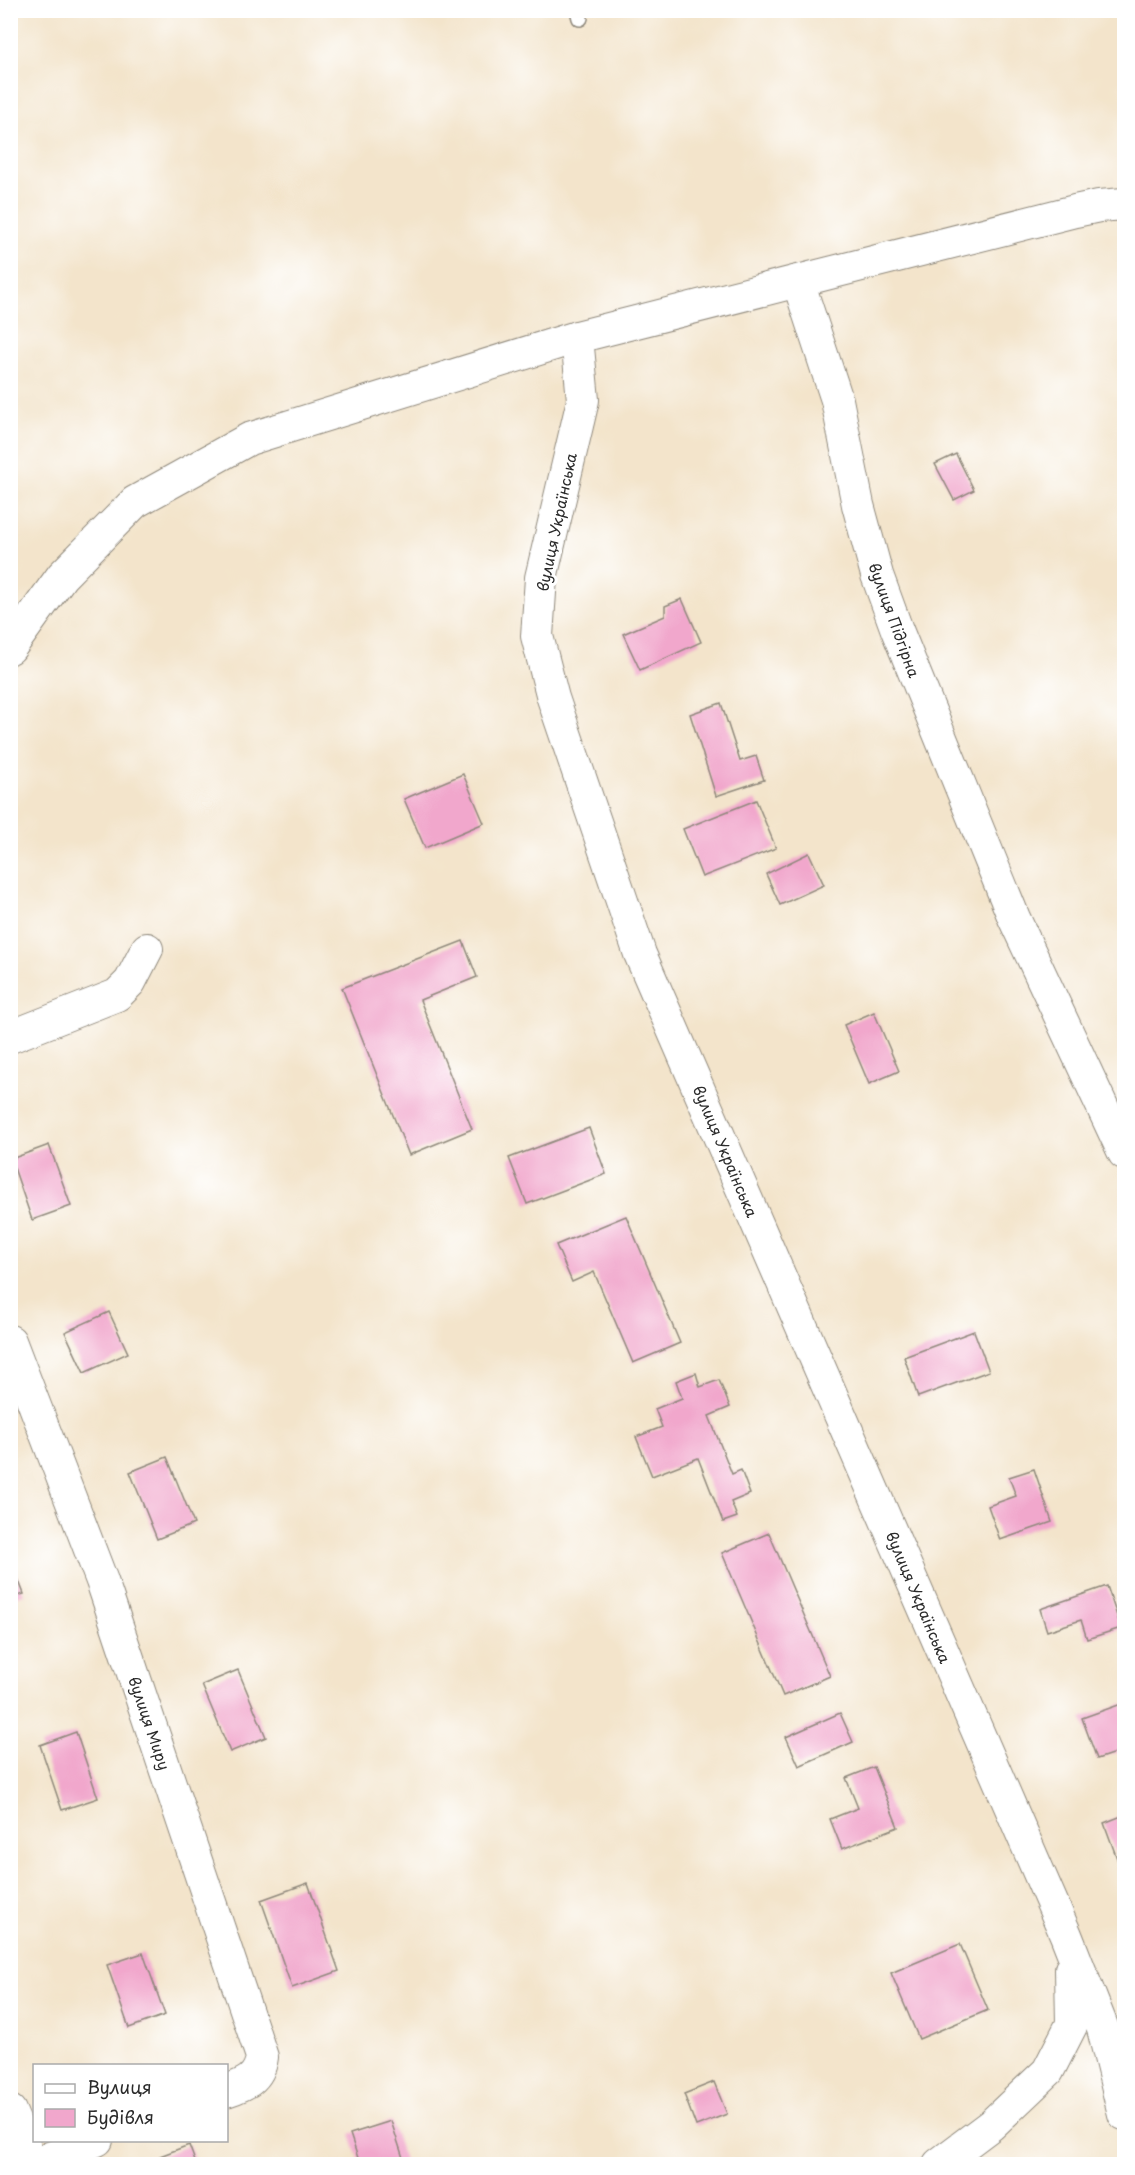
<svg xmlns="http://www.w3.org/2000/svg" width="1135" height="2175" font-family="'Playpen Sans',sans-serif">
	<style>
		.building { fill: #f1a7cc }
		.lines { fill: none; stroke-linecap: round; stroke-linejoin: round }
		.lane-casing { stroke: #8f887b; stroke-width: 18 }
		.street-casing { stroke: #8f887b; stroke-width: 34 }
		.lane { stroke: #fff; stroke-width: 15 }
		.street { stroke: #fff; stroke-width: 32 }
		.labels { text-anchor: middle; dominant-baseline: central; stroke-width: 6; stroke-linejoin: round; paint-order: stroke }
		.street-label { font-size: 15px; fill: #2b2b2b; stroke: #fff }
	</style>
	<rect width="100%" height="100%" fill="#fff"/>
	<filter id="ink" filterUnits="userSpaceOnUse"><feTurbulence type="fractalNoise" baseFrequency=".0167" numOctaves="2"/><feDisplacementMap in="SourceGraphic" scale="12" xChannelSelector="R" yChannelSelector="G"/><feConvolveMatrix kernelMatrix="1 2 1 2 8 2 1 2 1" color-interpolation-filters="sRGB"/></filter>
	<filter id="wash" filterUnits="userSpaceOnUse"><feTurbulence type="fractalNoise" baseFrequency=".008" numOctaves="4" result="noise"/><feDisplacementMap in="SourceGraphic" scale="24" xChannelSelector="R" yChannelSelector="G"/><feGaussianBlur stdDeviation="1.35" result="paint"/><feColorMatrix in="noise" values="0 0 0 0 0 0 0 0 0 0 0 0 0 0 0 0 0 1.4 0 .05"/><feComposite in="paint" operator="in"/></filter>
	<g filter="url(#wash)">
		<rect width="100%" height="100%" fill="#f3e4cb"/>
		<g id="blocks">
			<g class="building">
				<polygon points="956,454 974,490 954,500 935,464"/>
				<polygon points="682,599 701,642 640,670 623,634 665,616 665,606"/>
				<polygon points="721,703 740,761 756,756 764,780 716,796 690,714"/>
				<polygon points="463,774 484,823 425,848 404,799"/>
				<polygon points="756,800 776,848 702,877 683,829"/>
				<polygon points="809,853 824,885 780,905 766,874"/>
				<polygon points="463,941 477,977 420,1000 472,1129 409,1155 342,988"/>
				<polygon points="874,1012 899,1071 869,1084 844,1025"/>
				<polygon points="589,1128 606,1174 527,1204 509,1158"/>
				<polygon points="49,1145 71,1206 32,1220 11,1159"/>
				<polygon points="626,1216 680,1343 633,1363 594,1272 572,1282 556,1245"/>
				<polygon points="109,1312 128,1353 84,1373 65,1332"/>
				<polygon points="974,1331 989,1371 918,1397 904,1357"/>
				<polygon points="696,1373 700,1387 719,1380 730,1407 709,1416 732,1474 741,1470 750,1494 731,1502 737,1517 723,1522 698,1458 652,1476 636,1437 662,1427 655,1409 682,1398 676,1381"/>
				<polygon points="167,1457 194,1524 157,1539 130,1472"/>
				<polygon points="1034,1469 1052,1522 1000,1540 988,1506 1016,1496 1009,1477"/>
				<polygon points="769,1533 830,1676 783,1696 722,1553"/>
				<polygon points="10,1558 24,1594 10,1598"/>
				<polygon points="1107,1586 1121,1628 1087,1639 1081,1620 1047,1631 1040,1609"/>
				<polygon points="238,1670 266,1737 230,1752 202,1685"/>
				<polygon points="1124,1703 1124,1750 1097,1759 1082,1718"/>
				<polygon points="840,1713 853,1742 799,1766 786,1737"/>
				<polygon points="76,1732 98,1798 62,1810 40,1745"/>
				<polygon points="874,1767 898,1827 842,1849 830,1819 858,1808 846,1778"/>
				<polygon points="1124,1815 1124,1874 1123,1875 1104,1823"/>
				<polygon points="308,1883 339,1971 292,1988 261,1900"/>
				<polygon points="960,1944 988,2010 919,2039 891,1973"/>
				<polygon points="143,1953 165,2015 129,2028 107,1965"/>
				<polygon points="714,2082 727,2114 696,2126 684,2094"/>
				<polygon points="391,2121 405,2164 360,2164 350,2134"/>
				<polygon points="189,2145 196,2164 163,2164 160,2156"/>
			</g>
		</g>
	</g>
	<g filter="url(#ink)">
		<use href="#blocks" fill-opacity="0" stroke="#8f887b" stroke-width="1.5"/>
		<g class="lines">
			<g class="lane-casing">
				<polyline id="lane" points="578,10 580,18"/>
			</g>
			<g class="street-casing">
				<g id="street">
					<polyline points="798,281 1075,211 1099,206 1124,204"/>
					<polyline points="577,337 583,400 541,578 537,636 553,698 640,954 1066,1935 1103,2029 1124,2114"/>
					<polyline points="10,648 62,576 135,502 249,439 577,337 798,281 837,400 858,505 877,575 897,630 1014,918 1124,1153"/>
					<polyline points="10,1037 117,995 130,982 147,949"/>
					<path d="M10 1341 102 1581 262 2057C259 2079 246 2084 226 2091"/>
					<polyline points="10,2111 32,2164"/>
					<polyline points="34,2164 97,2140"/>
					<polyline points="939,2164 991,2125 1048,2071 1072,2024 1071,1969"/>
				</g>
			</g>
			<use href="#lane" class="lane"/>
			<use href="#street" class="street"/>
		</g>
	</g>
	<g class="labels">
		<g class="street-label">
			<text transform="translate(556 522) rotate(-78)">вулиця Українська</text>
			<text transform="translate(895 620) rotate(70)">вулиця Підгірна</text>
			<text transform="translate(726 1151) rotate(67)">вулиця Українська</text>
			<text transform="translate(919 1597) rotate(67)">вулиця Українська</text>
			<text transform="translate(150 1723) rotate(71)">вулиця Миру</text>
		</g>
	</g>
	<rect width="1135" height="2175" fill="none" stroke="#fff" stroke-width="36"/>
	<rect x="33" y="2064" width="195" height="78" fill="#ffffff" stroke="#aaaaaa" stroke-width="1.5"/>
	<rect x="45" y="2084" width="30" height="9" fill="#ffffff" stroke="#aaaaaa" stroke-width="1.5"/>
	<text x="87" y="2094" font-size="18" fill="#2b2b2b">Вулиця</text>
	<rect x="45" y="2109" width="30" height="18" fill="#f1a7cc" stroke="#aaaaaa" stroke-width="1.5"/>
	<text x="87" y="2124" font-size="18" fill="#2b2b2b">Будівля</text>
</svg>
